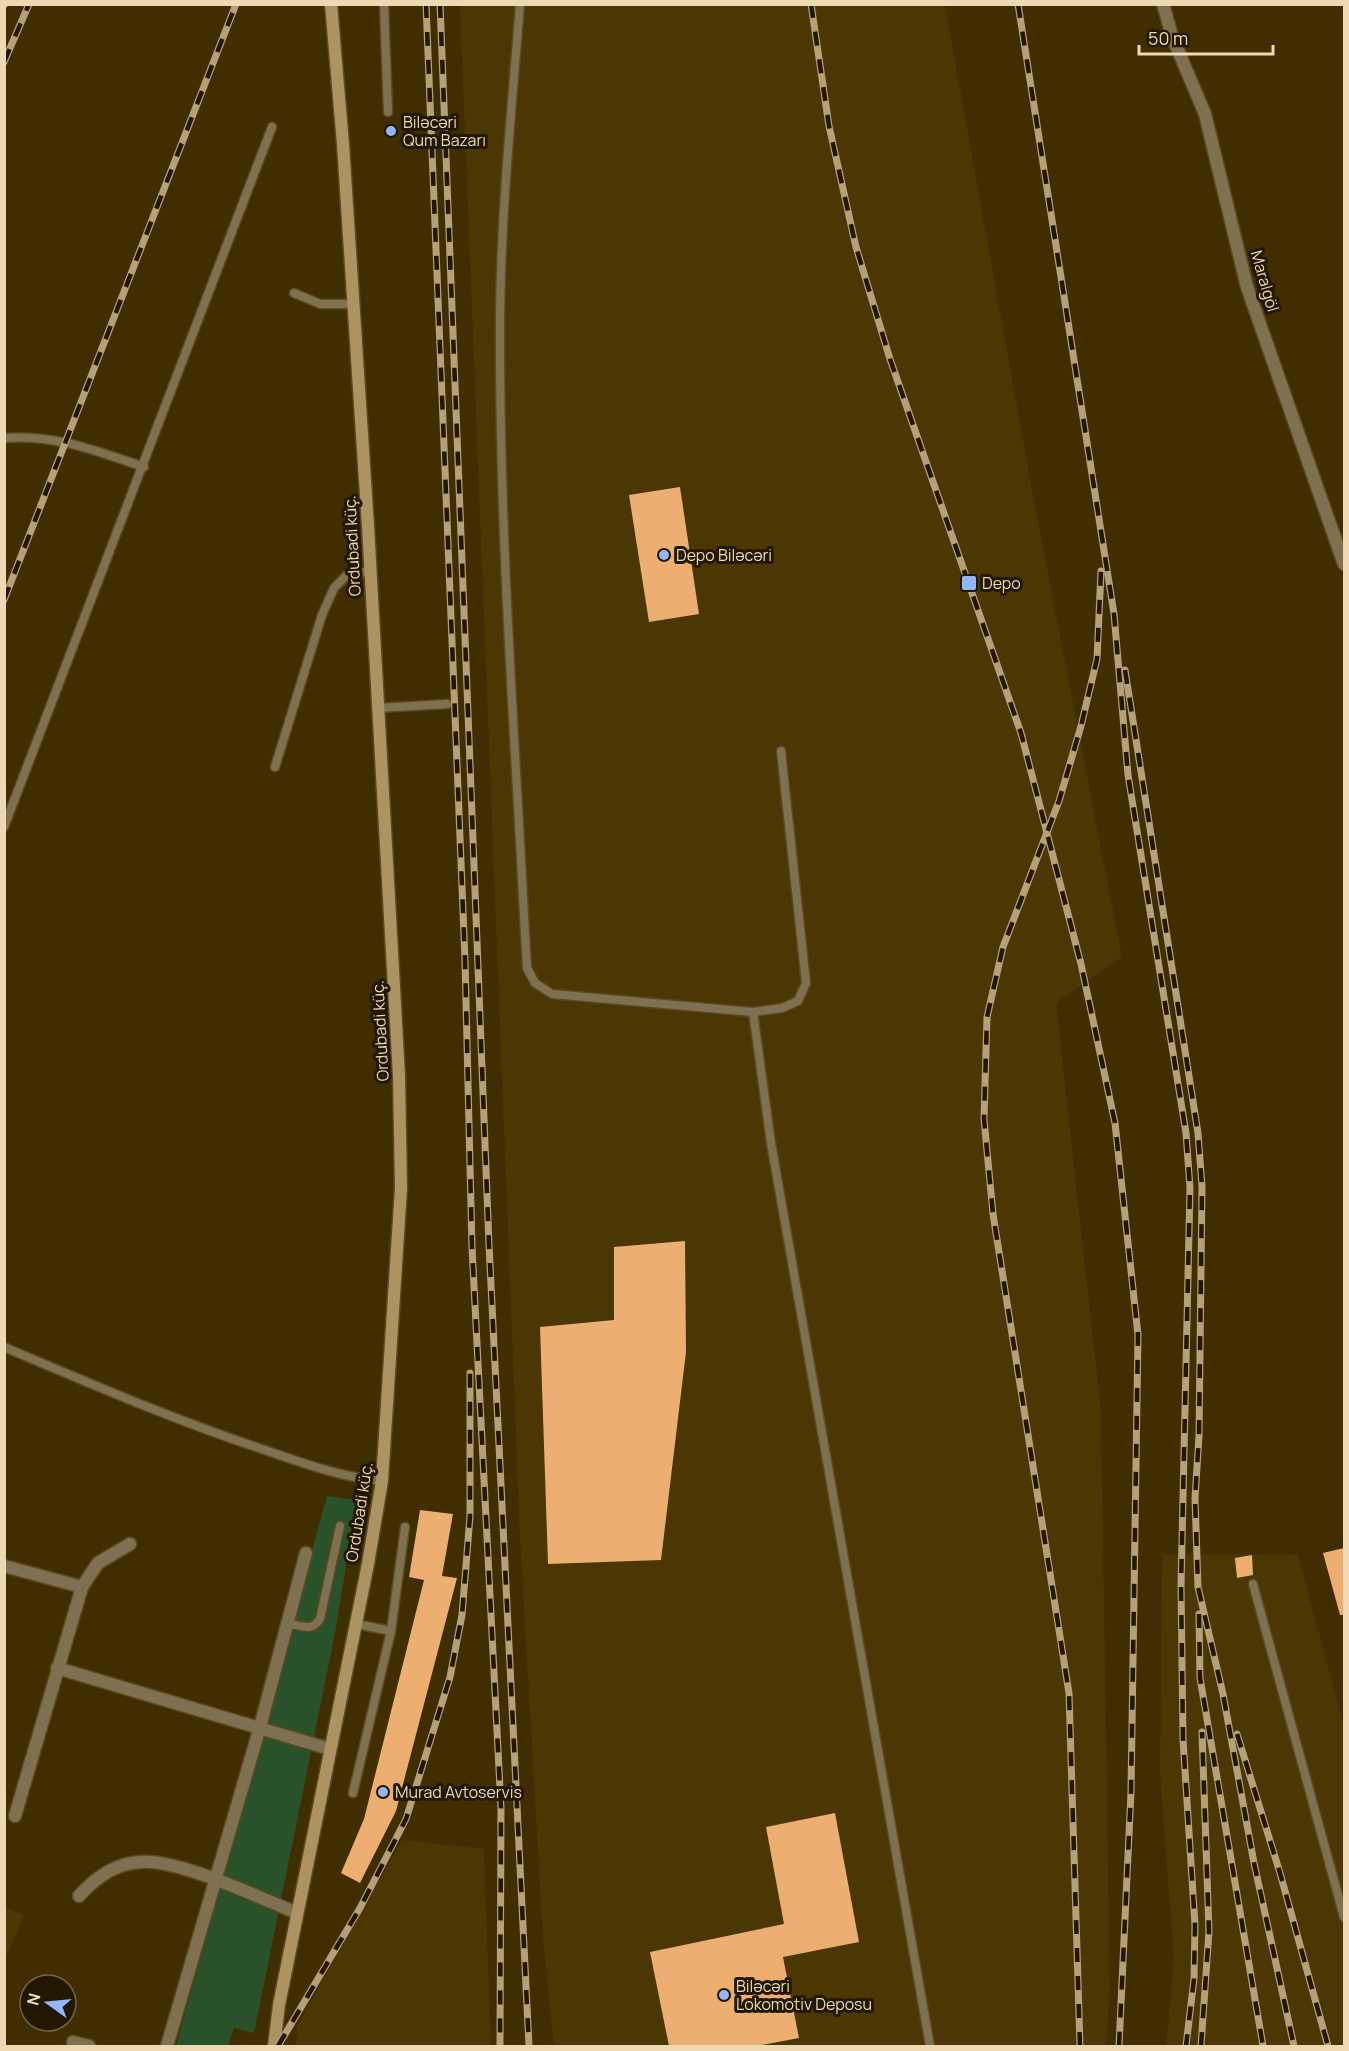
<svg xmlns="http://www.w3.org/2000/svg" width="1349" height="2051" font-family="Manrope,sans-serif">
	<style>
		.built { fill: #4b3703 }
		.grass { fill: #29512a }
		.building { fill: #ecae71 }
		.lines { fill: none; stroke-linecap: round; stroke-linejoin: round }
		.lane-casing { stroke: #5c4a1e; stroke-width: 11 }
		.street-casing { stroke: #5c4a1e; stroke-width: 15 }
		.secondary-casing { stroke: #5c4a1e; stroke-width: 15 }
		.lane { stroke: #7f7052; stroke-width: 8 }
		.street { stroke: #7f7052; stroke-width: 12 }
		.secondary { stroke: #ab9362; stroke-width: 12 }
		.rail-casing { stroke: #b4a17a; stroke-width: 7 }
		.rail { stroke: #221701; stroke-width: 4.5; stroke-dasharray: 14; stroke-linecap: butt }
		.poi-dot { fill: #95b6fd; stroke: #221701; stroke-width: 2 }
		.labels { text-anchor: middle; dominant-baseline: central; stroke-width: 6; stroke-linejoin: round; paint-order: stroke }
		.poi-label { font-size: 16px; fill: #eddab5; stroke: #221701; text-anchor: start }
		.street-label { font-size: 16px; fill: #eddab5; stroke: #221701 }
	</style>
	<rect width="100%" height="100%" fill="#402e01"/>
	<g class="built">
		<polygon points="460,5 945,5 1032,490 1122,957 1056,1003 1101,1409 1110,1989 1106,2046 554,2046 543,1938 520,1539"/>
		<polygon points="1162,1554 1298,1555 1344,1726 1344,2046 1166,2046 1174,1959 1160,1774"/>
		<polygon points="402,1840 484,1849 491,2046 296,2046 297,2026"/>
		<polygon points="5,1907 24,1915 5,1959"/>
	</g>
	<polygon class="grass" points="327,1496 357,1500 335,1633 254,2033 234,2028 228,2046 176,2046"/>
	<g class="building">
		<polygon points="680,487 699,614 649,622 629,495"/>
		<polygon points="685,1241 686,1352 661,1560 548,1564 540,1327 614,1320 614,1247"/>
		<polygon points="420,1510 453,1514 442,1576 457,1578 396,1811 360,1883 341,1873 364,1819 424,1580 409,1577"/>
		<polygon points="1344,1548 1344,1615 1340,1615 1323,1553"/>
		<polygon points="1252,1555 1253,1575 1237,1578 1235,1558"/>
		<polygon points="835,1813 859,1942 783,1957 799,2038 756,2046 669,2046 650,1952 784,1924 766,1827"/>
	</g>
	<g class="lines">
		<g class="lane-casing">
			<g id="lane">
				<polyline points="384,4 388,112"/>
				<path d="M520 4C511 118 499 231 500 345 500 541 515 738 525 934L527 968 535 983 552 994 753 1012 782 1008 798 1001 806 983 781 751"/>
				<polyline points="294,293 320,304 354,304"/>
				<path d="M4 438C55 434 97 451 144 467"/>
				<polyline points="378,708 447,704"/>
				<polyline points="275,767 322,615 334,588 347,575 370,571"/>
				<polyline points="4,827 272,127"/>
				<polyline points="753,1012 771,1143 930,2046"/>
				<path d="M4 1347C89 1383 172 1419 259 1448 300 1462 339 1477 382 1481"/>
				<polyline points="1253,1584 1344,1917"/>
				<path d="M287 1623C301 1626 312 1632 320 1619L340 1526"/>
				<polyline points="356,1624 391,1631"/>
				<polyline points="353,1793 391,1631 405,1527"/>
			</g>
		</g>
		<g class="street-casing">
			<g id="street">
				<polyline points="1163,4 1172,36 1205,114 1247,287 1344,564"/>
				<polyline points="4,1566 82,1587"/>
				<polyline points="57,1668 330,1749"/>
				<polyline points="15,1816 82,1587 98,1563 130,1544"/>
				<path d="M79 1896C95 1878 116 1863 141 1862 179 1859 260 1898 297 1913"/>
				<polyline points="73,2042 89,2046"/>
				<polyline points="167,2046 260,1727 306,1553"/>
			</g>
		</g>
		<g class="secondary-casing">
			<polyline id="secondary" points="274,2046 279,2005 368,1564 382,1481 401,1188 399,1076 368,526 343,144 331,4"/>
		</g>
		<use href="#lane" class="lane"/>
		<use href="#street" class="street"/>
		<use href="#secondary" class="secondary"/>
		<g class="rail-casing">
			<g id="rail">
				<polyline points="426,4 465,960 472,1247 501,1808 500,2046"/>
				<polyline points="440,4 489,1245 529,2046"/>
				<polyline points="811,4 829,126 856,247 890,359 1021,733 1081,964 1115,1123 1138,1335 1131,1792 1119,2046"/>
				<polyline points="1018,4 1114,614 1128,775 1186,1133 1190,1188 1181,1586 1183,1739 1195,1925 1194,1979 1186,2046"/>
				<polyline points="4,5 5,4"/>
				<polyline points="4,62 29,4"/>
				<polyline points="4,600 236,4"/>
				<polyline points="1125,670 1198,1133 1202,1187 1199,1436 1195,1498 1198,1587 1223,1694 1254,1863 1294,2046"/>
				<polyline points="1199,1614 1200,1678 1263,2046"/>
				<polyline points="1237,1734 1280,1873 1328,2046"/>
				<polyline points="278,2046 360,1908 406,1819 450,1677 462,1615 470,1516 470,1373"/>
				<polyline points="1080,2046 1069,1693 993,1214 984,1119 987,1017 1003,947 1059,801 1081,726 1097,659 1101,571"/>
				<polyline points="1201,2046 1209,1931 1202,1732"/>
			</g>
		</g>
		<use href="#rail" class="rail"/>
	</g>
	<g class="poi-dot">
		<circle cx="391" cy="131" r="6"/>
		<circle cx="664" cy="555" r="6"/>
		<rect x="961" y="575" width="16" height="16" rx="3"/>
		<circle cx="383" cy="1792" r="6"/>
		<circle cx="724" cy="1995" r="6"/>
	</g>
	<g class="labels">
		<g class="poi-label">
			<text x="403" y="122">Biləcəri<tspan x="403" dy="18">Qum Bazarı</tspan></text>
			<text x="676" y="555">Depo Biləcəri</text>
			<text x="982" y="583">Depo</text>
			<text x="395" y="1792">Murad Avtoservis</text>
			<text x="736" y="1986">Biləcəri<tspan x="736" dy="18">Lokomotiv Deposu</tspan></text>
		</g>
		<g class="street-label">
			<text transform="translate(1265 281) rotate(74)">Maralgöl</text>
			<text transform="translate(352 546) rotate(-93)">Ordubadi küç.</text>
			<text transform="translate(380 1031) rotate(-93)">Ordubadi küç.</text>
			<text transform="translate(359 1512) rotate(-81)">Ordubadi küç.</text>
		</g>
	</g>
	<rect width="1349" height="2051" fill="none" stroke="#eddab5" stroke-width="12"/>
	<g transform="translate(48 2003) rotate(285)"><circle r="28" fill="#221701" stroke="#736549" stroke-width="1.5"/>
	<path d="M0-4.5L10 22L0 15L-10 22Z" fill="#95b6fd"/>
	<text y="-9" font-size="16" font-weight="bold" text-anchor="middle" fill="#eddab5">N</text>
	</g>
	<path d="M1139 45v9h134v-9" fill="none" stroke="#eddab5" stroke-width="3"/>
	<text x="1148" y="45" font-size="18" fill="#eddab5" stroke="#221701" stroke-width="4.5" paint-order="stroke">50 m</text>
</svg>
